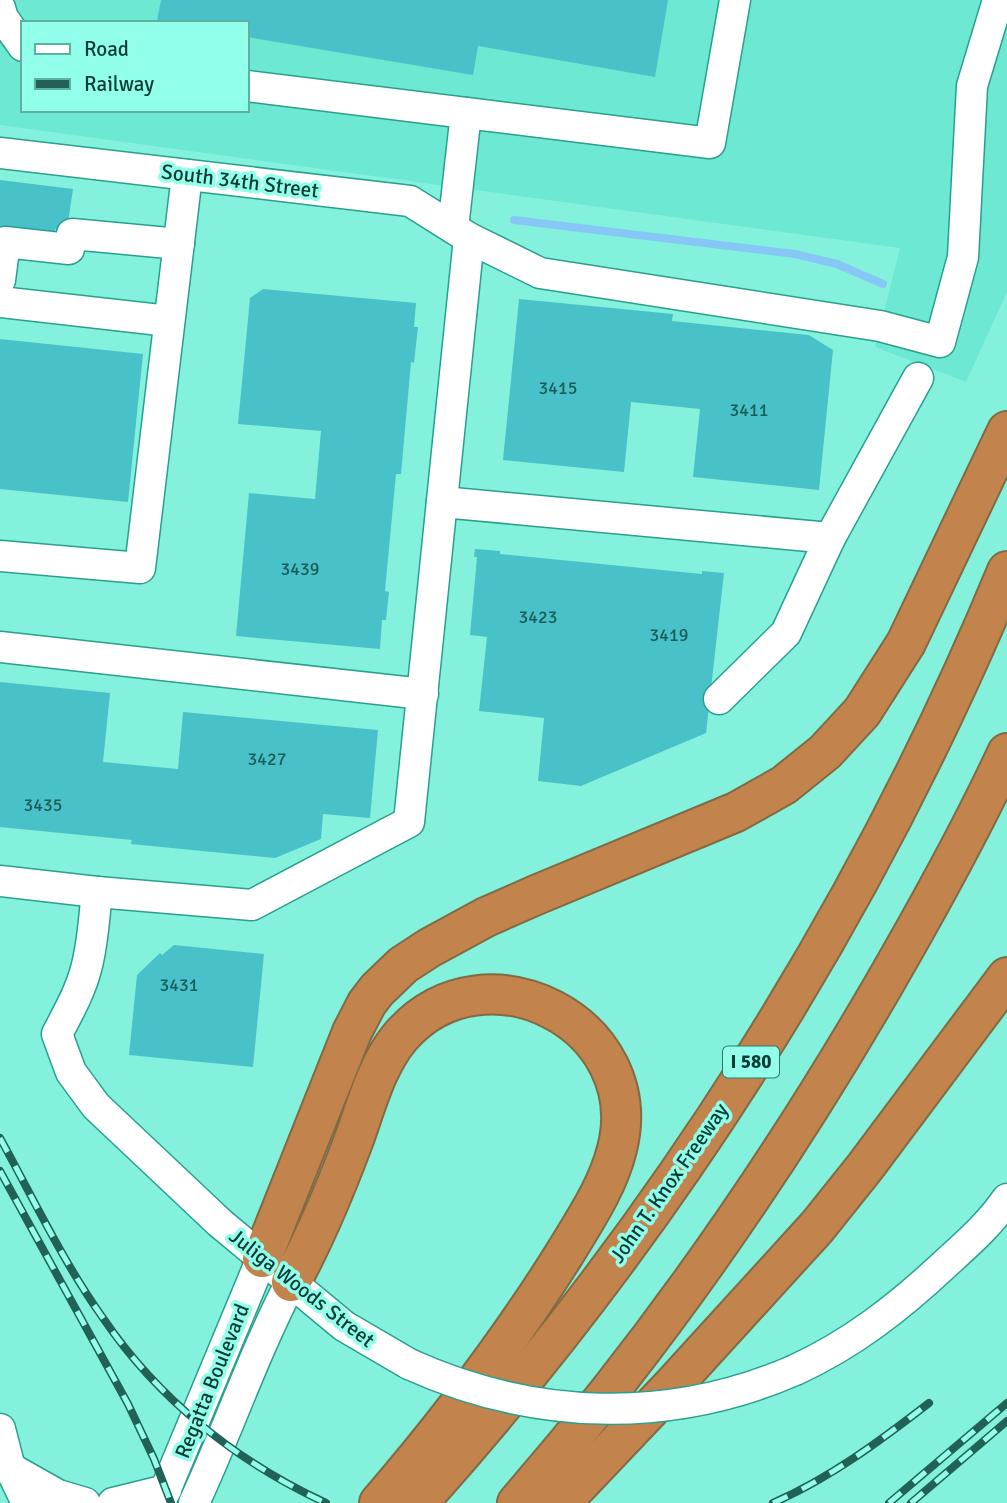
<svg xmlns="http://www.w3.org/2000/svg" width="1007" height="1503" font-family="Signika,sans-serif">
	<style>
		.built { fill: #6de8d2; fill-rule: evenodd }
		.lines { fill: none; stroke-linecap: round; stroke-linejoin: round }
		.stream { stroke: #86c7f6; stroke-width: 8 }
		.building { fill: #49c1c8 }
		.minor-casing { stroke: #28a08f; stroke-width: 33 }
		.highway-casing { stroke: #816a44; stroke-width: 42 }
		.minor { stroke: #fff; stroke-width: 30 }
		.highway { stroke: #c2834c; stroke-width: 38 }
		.rail-casing { stroke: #226156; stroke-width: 8 }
		.rail { stroke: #92ffeb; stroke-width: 5; stroke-dasharray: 16; stroke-linecap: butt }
		.minor-bridge-casing { stroke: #28a08f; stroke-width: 33; stroke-linecap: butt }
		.minor-bridge { stroke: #fff; stroke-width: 30 }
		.labels { text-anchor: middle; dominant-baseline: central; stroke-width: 7; stroke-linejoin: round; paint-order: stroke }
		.number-label { font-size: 18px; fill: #195d59 }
		.shield { fill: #92ffeb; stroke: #32766b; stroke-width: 2 }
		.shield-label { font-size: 19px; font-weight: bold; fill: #093c34 }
		.street-label { font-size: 21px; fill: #093c34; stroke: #92ffeb }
	</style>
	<rect width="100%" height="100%" fill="#84f1dd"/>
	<path class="built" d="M0 0H1007V292L966 382 875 347 900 248 0 125ZM23 23H247V110H23Z"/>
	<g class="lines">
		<polyline class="stream" points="514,220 795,254 837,264 883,284"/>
	</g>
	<g class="building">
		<polygon points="161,0 668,0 655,77 478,46 473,75 247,37 247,23 157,21"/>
		<polygon points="0,180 73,189 67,230 55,229 55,236 0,230"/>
		<polygon points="263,289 416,303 414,327 418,327 414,363 411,362 401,474 396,474 385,591 389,592 386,620 382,620 380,649 236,636 249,493 315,499 321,431 238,424 250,298"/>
		<polygon points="519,299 673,314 672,321 809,335 833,350 819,490 693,477 700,409 631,402 624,472 503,460"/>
		<polygon points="0,339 143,354 128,502 0,489"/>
		<polygon points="475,549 500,551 500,554 702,574 702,571 724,573 706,733 581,786 538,781 544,718 479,711 487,637 470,635 477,557 474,557"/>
		<polygon points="0,682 110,693 103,762 178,769 183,712 378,730 370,818 323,814 321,839 275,858 131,844 132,840 0,827"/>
		<polygon points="174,945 264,954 253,1067 129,1055 137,975 160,953 162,955"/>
	</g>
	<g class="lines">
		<g class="minor-casing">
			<g id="minor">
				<polyline points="0,8 3,18 23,46"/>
				<polyline points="247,86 466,113"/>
				<polyline points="0,153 410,201 469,238 540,273 880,326 940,342 963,257 972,86 998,0"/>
				<polyline points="453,228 466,113 710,143 735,0"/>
				<polyline points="0,280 5,242 69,249 72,234 179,244"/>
				<polyline points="0,302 169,321"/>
				<polyline points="442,502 830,538 786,633 719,699"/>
				<polyline points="830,538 918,378"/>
				<polyline points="0,556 140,568 187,175"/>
				<polyline points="0,647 423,694"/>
				<polyline points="0,881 97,892"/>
				<path d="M409 1364 344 1326 220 1223 96 1106 71 1072 57 1034C68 1013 80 992 86 969 93 944 94 917 97 892L252 905 409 822 469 238"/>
				<path d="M795 1370C852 1344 899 1307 944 1265 968 1243 989 1225 1007 1199"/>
				<polyline points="0,1429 10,1468 27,1503"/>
				<polyline points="10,1468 58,1495 85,1503"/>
				<polyline points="113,1503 166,1490"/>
				<polyline points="160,1503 262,1258"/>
				<path d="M194 1503C228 1430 254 1353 291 1282"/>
			</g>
		</g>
		<g class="highway-casing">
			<g id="highway">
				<polyline points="262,1258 352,1032 367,1003 377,990 403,965 429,948 486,917 536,895 736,812 784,785 825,752 862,712 906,643 1007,431"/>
				<path d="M291 1282C316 1236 335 1190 353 1142 366 1107 376 1065 401 1036 485 940 649 1024 617 1149 608 1186 585 1220 565 1253 510 1341 447 1424 379 1503"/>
				<path d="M418 1503C664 1229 866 912 1007 571"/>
				<path d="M517 1503C656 1343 777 1169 883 986 927 910 970 833 1007 753"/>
				<polyline points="561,1503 673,1385 817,1227 865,1167 1007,977"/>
			</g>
		</g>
		<use href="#minor" class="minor"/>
		<use href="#highway" class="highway"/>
		<g class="rail-casing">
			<g id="rail">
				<path d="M0 1138C33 1198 63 1262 103 1318 158 1399 237 1462 326 1503"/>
				<polyline points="0,1171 128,1404 154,1459 171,1503"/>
				<path d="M773 1503C830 1478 880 1441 929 1403"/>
				<polyline points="889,1503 1007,1403"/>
				<polyline points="911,1503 1007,1421"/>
			</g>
		</g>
		<use href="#rail" class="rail"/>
		<g class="minor-bridge-casing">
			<path id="minor-bridge" d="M409 1364C533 1420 669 1425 795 1370"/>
		</g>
		<use href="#minor-bridge" class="minor-bridge"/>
	</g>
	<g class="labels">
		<g class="number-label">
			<text x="558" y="388">3415</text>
			<text x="749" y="410">3411</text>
			<text x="300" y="569">3439</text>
			<text x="538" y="617">3423</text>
			<text x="669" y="635">3419</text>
			<text x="267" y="759">3427</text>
			<text x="43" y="805">3435</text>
			<text x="179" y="985">3431</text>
		</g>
		<rect class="shield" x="723" y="1046.5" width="56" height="31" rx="5"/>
		<g class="shield-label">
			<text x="751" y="1062">I 580</text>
		</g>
		<g class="street-label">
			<text transform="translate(240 181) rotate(7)">South 34th Street</text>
			<text transform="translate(669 1183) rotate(-55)">John T. Knox Freeway</text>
			<text transform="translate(302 1288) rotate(38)">Juliga Woods Street</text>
			<text transform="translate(212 1381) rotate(-68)">Regatta Boulevard</text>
		</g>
	</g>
	<rect x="21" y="21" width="228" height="91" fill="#92ffeb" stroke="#5bb1a2" stroke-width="2"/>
	<rect x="35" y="44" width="35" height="10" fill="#ffffff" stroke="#5bb1a2" stroke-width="2"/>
	<text x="84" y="56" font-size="21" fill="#093c34">Road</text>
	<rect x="35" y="79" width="35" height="10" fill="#226156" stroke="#5bb1a2" stroke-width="2"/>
	<text x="84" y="91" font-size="21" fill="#093c34">Railway</text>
</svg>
